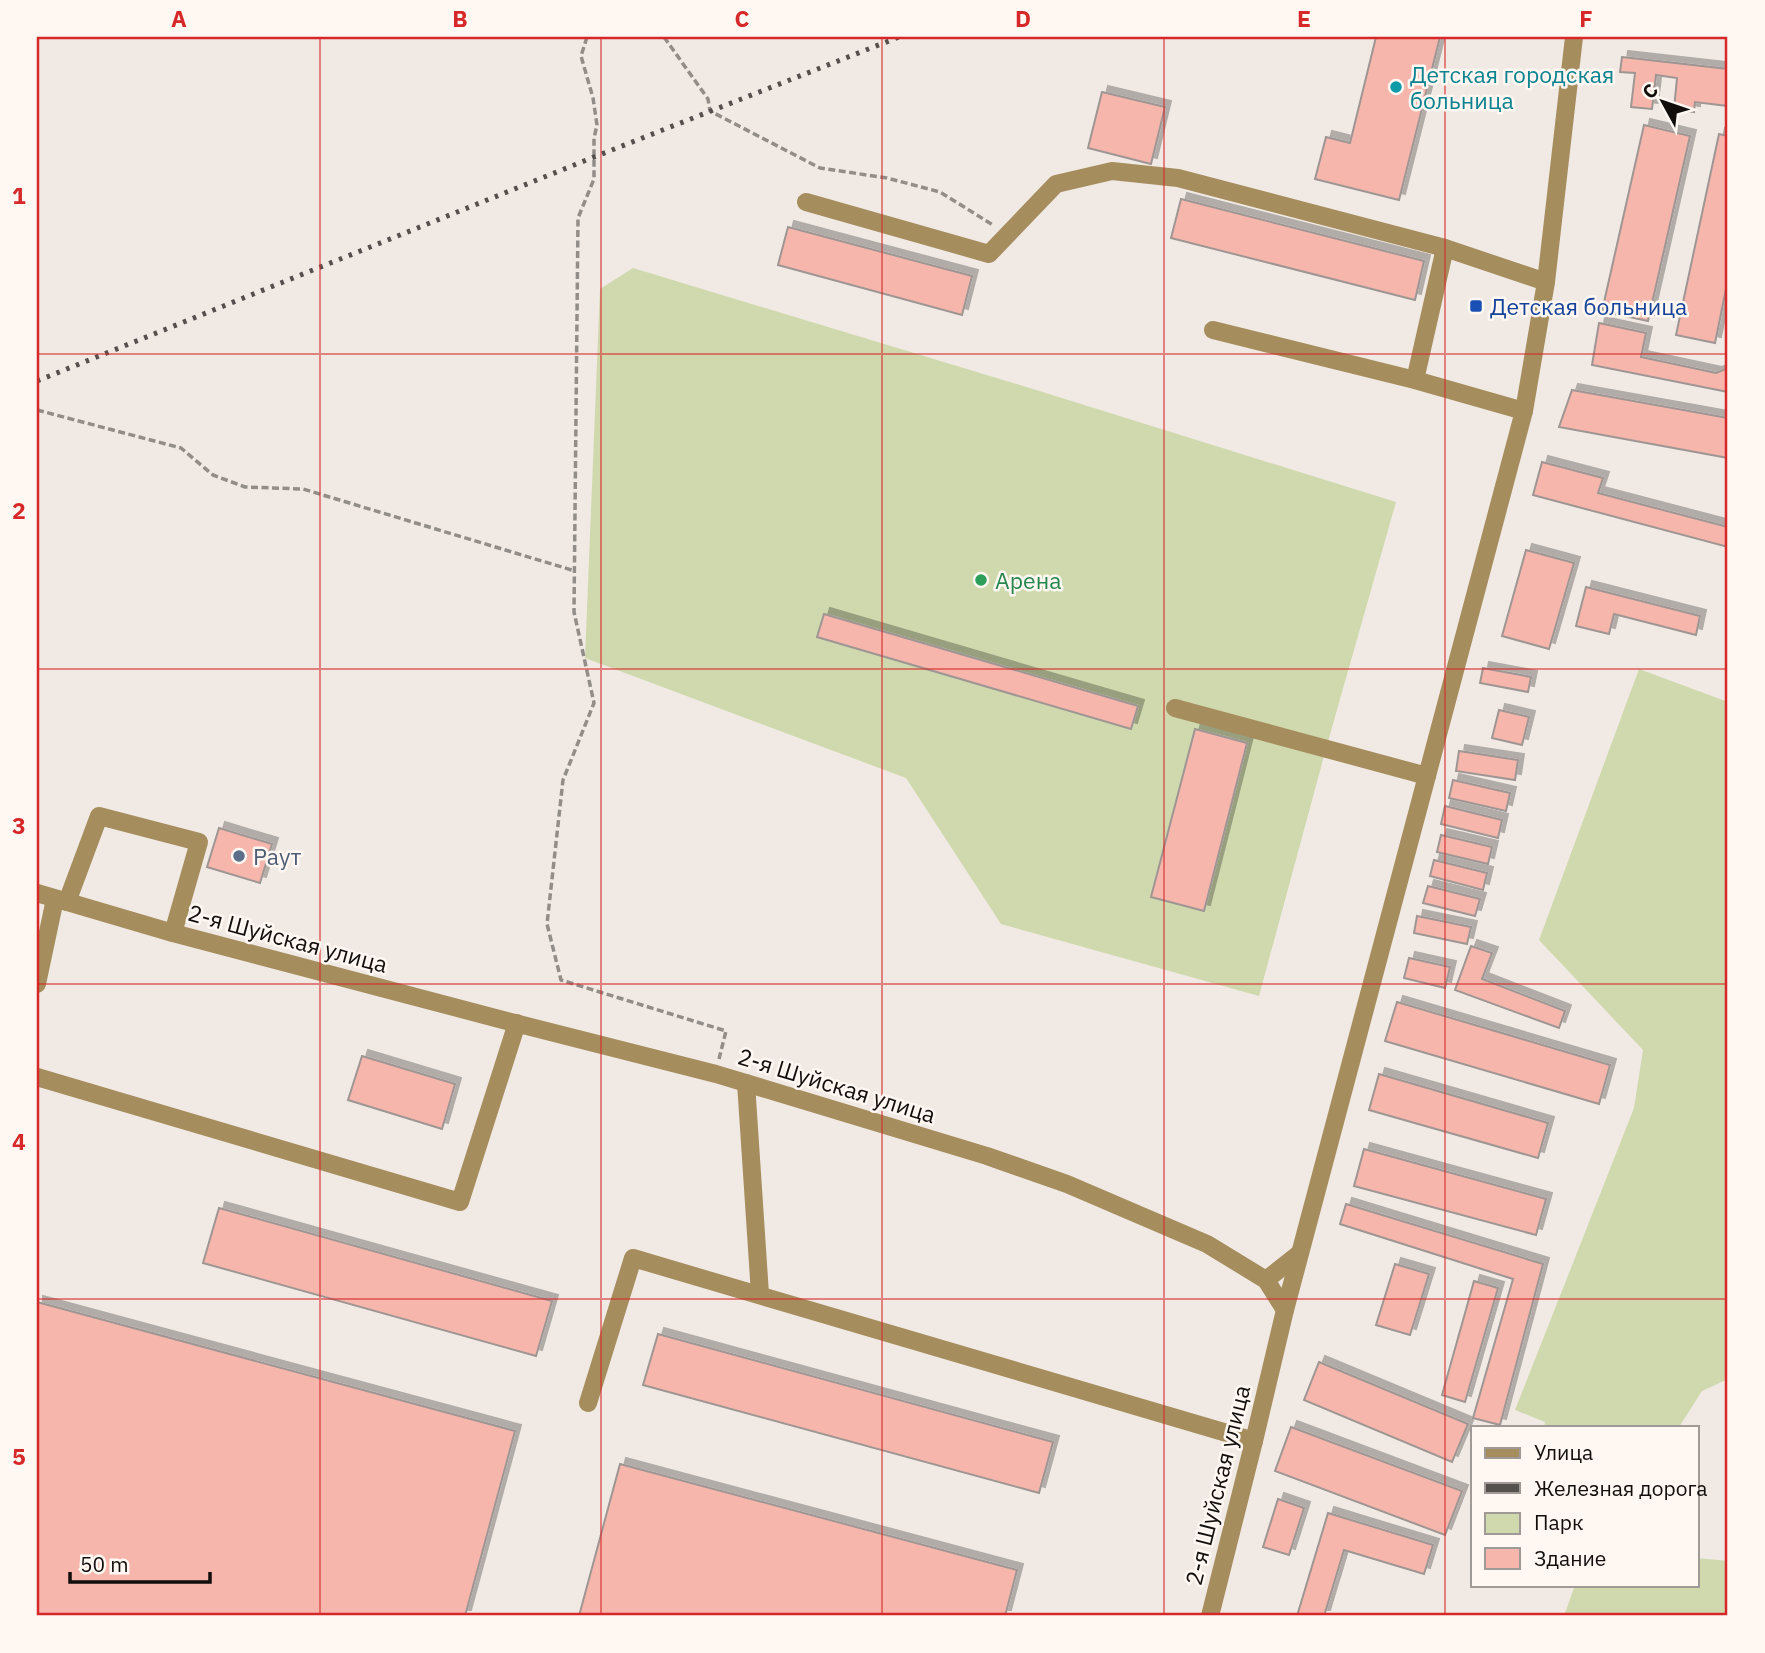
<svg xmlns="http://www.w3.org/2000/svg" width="1765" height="1653" font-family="'IBM Plex Sans',sans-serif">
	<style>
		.green { fill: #cfd9ad }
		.building { fill: #f6b6ac; stroke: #9f9694; stroke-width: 2; filter: url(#shadow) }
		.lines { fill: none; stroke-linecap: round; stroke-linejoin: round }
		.path { stroke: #938d89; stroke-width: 3.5; stroke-dasharray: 7 3.5; stroke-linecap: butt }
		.minor { stroke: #a68d5e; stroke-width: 18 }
		.rail { stroke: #55504d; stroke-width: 5; stroke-dasharray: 3.5 7; stroke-linecap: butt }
		.grid { fill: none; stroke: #d62828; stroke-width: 2; stroke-opacity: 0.55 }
		.culture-dot { fill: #0f9aa8; stroke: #fff7f2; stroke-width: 2.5 }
		.transit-dot { fill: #1a4fb4; stroke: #fff7f2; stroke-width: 2.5 }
		.leisure-dot { fill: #2e9e5b; stroke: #fff7f2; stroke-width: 2.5 }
		.service-dot { fill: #5c6f8a; stroke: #fff7f2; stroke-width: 2.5 }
		.labels { text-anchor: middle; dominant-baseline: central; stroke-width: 5; stroke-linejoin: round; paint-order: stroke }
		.culture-label { font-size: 23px; fill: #0d838f; stroke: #fff7f2; text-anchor: start }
		.transit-label { font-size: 23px; fill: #164399; stroke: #fff7f2; text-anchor: start }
		.leisure-label { font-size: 23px; fill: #27864d; stroke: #fff7f2; text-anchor: start }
		.service-label { font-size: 23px; fill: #4e5e75; stroke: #fff7f2; text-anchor: start }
		.street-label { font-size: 23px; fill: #110e0c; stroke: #fff7f2 }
		.neatline { fill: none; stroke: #d62828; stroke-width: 2.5 }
		.grid-label { font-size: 23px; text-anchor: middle; font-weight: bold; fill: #d62828 }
	</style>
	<defs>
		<filter id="shadow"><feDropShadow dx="6" dy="-6" stdDeviation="0" flood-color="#0004"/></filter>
	</defs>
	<rect width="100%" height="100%" fill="#f1eae4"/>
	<g class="green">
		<polygon points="633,268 1033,389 1396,502 1327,745 1259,996 1001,924 906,778 585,658 600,289"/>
		<polygon points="1639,669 1728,702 1728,1379 1702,1391 1679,1427 1544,1427 1545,1422 1515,1410 1634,1108 1643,1050 1539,940"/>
		<polygon points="1697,1558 1728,1561 1728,1616 1564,1616 1575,1585 1697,1585"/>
	</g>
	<g class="building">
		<polygon points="1376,37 1440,37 1399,200 1315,179 1326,137 1350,143"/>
		<polygon points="1622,57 1728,69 1728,106 1695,102 1694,112 1674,109 1677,78 1656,75 1652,109 1631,107 1635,73 1620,72"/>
		<polygon points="1102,92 1165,107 1151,164 1088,148"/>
		<polygon points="1644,125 1690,136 1648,321 1602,311"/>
		<polygon points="1719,134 1728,136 1728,279 1715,343 1676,335"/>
		<polygon points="1181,199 1424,261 1415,300 1171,238"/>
		<polygon points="788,227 972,276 962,315 778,265"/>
		<polygon points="1599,323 1646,333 1641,357 1716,373 1728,368 1728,392 1592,365"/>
		<polygon points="1572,390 1728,418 1728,458 1559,427"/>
		<polygon points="1542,462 1603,478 1598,493 1728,527 1728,547 1533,495"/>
		<polygon points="1526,550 1574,563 1549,649 1502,636"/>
		<polygon points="1586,587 1700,616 1696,635 1614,614 1609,634 1576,626"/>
		<polygon points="824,614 1138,706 1131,729 817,637"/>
		<polygon points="1483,668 1531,677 1528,692 1480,683"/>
		<polygon points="1499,710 1529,717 1522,745 1492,738"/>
		<polygon points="1195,729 1247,743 1204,911 1151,897"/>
		<polygon points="1459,751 1518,760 1515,780 1456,771"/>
		<polygon points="1453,780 1510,793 1506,811 1449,798"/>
		<polygon points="1445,806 1502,820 1498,838 1441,824"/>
		<polygon points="219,828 272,844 260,883 207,867"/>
		<polygon points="1441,835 1492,847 1488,864 1437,852"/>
		<polygon points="1434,860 1487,873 1483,890 1430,876"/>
		<polygon points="1428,886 1480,899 1475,916 1423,903"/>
		<polygon points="1417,916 1471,927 1467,944 1414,933"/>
		<polygon points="1471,946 1492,953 1482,979 1565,1011 1559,1028 1455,990"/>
		<polygon points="1409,958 1450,967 1445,988 1404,978"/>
		<polygon points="1397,1002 1610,1065 1599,1104 1385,1041"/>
		<polygon points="362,1056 455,1084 442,1129 348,1100"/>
		<polygon points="1379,1074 1548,1123 1538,1158 1369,1110"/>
		<polygon points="1364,1149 1546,1199 1536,1235 1354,1186"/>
		<polygon points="1346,1204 1543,1264 1500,1425 1473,1418 1513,1279 1340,1224"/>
		<polygon points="219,1208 552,1301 536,1356 203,1263"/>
		<polygon points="1395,1264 1429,1274 1410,1335 1376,1325"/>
		<polygon points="1474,1281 1498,1288 1465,1402 1442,1395"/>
		<polygon points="37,1302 515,1431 465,1616 37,1616"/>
		<polygon points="658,1334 1053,1442 1039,1493 643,1385"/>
		<polygon points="1319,1362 1468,1424 1452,1462 1304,1400"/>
		<polygon points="1291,1427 1462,1491 1445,1535 1275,1471"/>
		<polygon points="620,1464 1017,1570 1005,1616 579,1616"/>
		<polygon points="1278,1499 1304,1508 1289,1555 1263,1547"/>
		<polygon points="1328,1513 1433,1545 1424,1574 1344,1550 1324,1616 1297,1616"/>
	</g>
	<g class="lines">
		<g class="path">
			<polyline points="587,37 581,56 593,98 597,125 594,138 594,179 578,218 574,612 594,703 563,780 547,924 561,980 726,1031 719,1059"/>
			<polyline points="664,37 708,99 710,111 820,168 887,178 940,192 993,225"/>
			<polyline points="37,410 181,448 213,475 245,487 303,489 575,571"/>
		</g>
		<g class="minor">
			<polyline points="806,202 989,254 1056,184 1112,171 1178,178 1445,248 1546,282"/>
			<polyline points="1213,330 1415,380 1524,411"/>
			<polyline points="1415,380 1445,248"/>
			<polyline points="1175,708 1427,776"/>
			<polyline points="37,893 173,933 503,1020 716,1074 987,1156 1067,1184 1207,1244 1266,1280 1285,1310"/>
			<polyline points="67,902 99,816 199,842 173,933"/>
			<polyline points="37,984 55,899"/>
			<polyline points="37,1077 460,1202 517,1023"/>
			<polyline points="746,1083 760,1294"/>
			<polyline points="1266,1280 1300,1253"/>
			<polyline points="588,1403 633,1258 1254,1441"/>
			<polyline points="1210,1616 1254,1441 1285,1310 1524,411 1546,282 1574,37"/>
		</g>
		<polyline class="rail" points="37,381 594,157 899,37"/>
	</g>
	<path class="grid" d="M320 37V1616M601 37V1616M882 37V1616M1164 37V1616M1445 37V1616M37 354H1728M37 669H1728M37 984H1728M37 1299H1728"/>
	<circle class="culture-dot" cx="1396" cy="87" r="7"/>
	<rect class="transit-dot" x="1469" y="299" width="14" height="14" rx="3.5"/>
	<circle class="leisure-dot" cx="981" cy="580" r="7"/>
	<circle class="service-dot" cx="239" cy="856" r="7"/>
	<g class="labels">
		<g class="culture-label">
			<text x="1410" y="74">Детская городская<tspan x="1410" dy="26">больница</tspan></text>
		</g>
		<g class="transit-label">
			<text x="1490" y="306">Детская больница</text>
		</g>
		<g class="leisure-label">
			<text x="995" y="580">Арена</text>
		</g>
		<g class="service-label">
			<text x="253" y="856">Раут</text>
		</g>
		<g class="street-label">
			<text transform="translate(288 938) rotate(15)">2-я Шуйская улица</text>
			<text transform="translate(837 1085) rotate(17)">2-я Шуйская улица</text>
			<text transform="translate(1217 1485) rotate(-76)">2-я Шуйская улица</text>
		</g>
	</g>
	<rect width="1765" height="1653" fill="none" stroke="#fff7f2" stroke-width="77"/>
	<rect x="1471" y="1426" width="228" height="161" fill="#fff7f2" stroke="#a09a96" stroke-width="2"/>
	<rect x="1485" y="1448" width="35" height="10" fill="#a68d5e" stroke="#a09a96" stroke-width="2"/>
	<text x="1534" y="1460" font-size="21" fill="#110e0c">Улица</text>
	<rect x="1485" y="1483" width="35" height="10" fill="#55504d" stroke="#a09a96" stroke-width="2"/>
	<text x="1534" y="1496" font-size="21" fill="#110e0c">Железная дорога</text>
	<rect x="1485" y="1513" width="35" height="21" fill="#cfd9ad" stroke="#a09a96" stroke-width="2"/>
	<text x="1534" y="1530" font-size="21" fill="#110e0c">Парк</text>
	<rect x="1485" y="1548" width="35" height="21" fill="#f6b6ac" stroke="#a09a96" stroke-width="2"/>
	<text x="1534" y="1566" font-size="21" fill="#110e0c">Здание</text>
	<g transform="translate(1663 102) rotate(310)" stroke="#fff7f2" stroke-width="5" paint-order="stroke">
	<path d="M0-5L12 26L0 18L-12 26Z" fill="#110e0c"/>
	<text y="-10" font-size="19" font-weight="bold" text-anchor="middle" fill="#110e0c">С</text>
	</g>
	<path d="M70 1572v10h140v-10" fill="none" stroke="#110e0c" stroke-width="3.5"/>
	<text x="80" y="1572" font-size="21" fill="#110e0c" stroke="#fff7f2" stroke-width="5" paint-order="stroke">50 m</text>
	<rect x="38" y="38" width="1688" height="1576" class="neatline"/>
	<g class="grid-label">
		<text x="179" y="27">A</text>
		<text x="460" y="27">B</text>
		<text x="742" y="27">C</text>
		<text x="1023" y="27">D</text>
		<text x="1304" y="27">E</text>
		<text x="1586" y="27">F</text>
		<text x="19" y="204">1</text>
		<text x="19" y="519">2</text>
		<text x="19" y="834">3</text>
		<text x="19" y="1150">4</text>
		<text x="19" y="1465">5</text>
	</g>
</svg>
